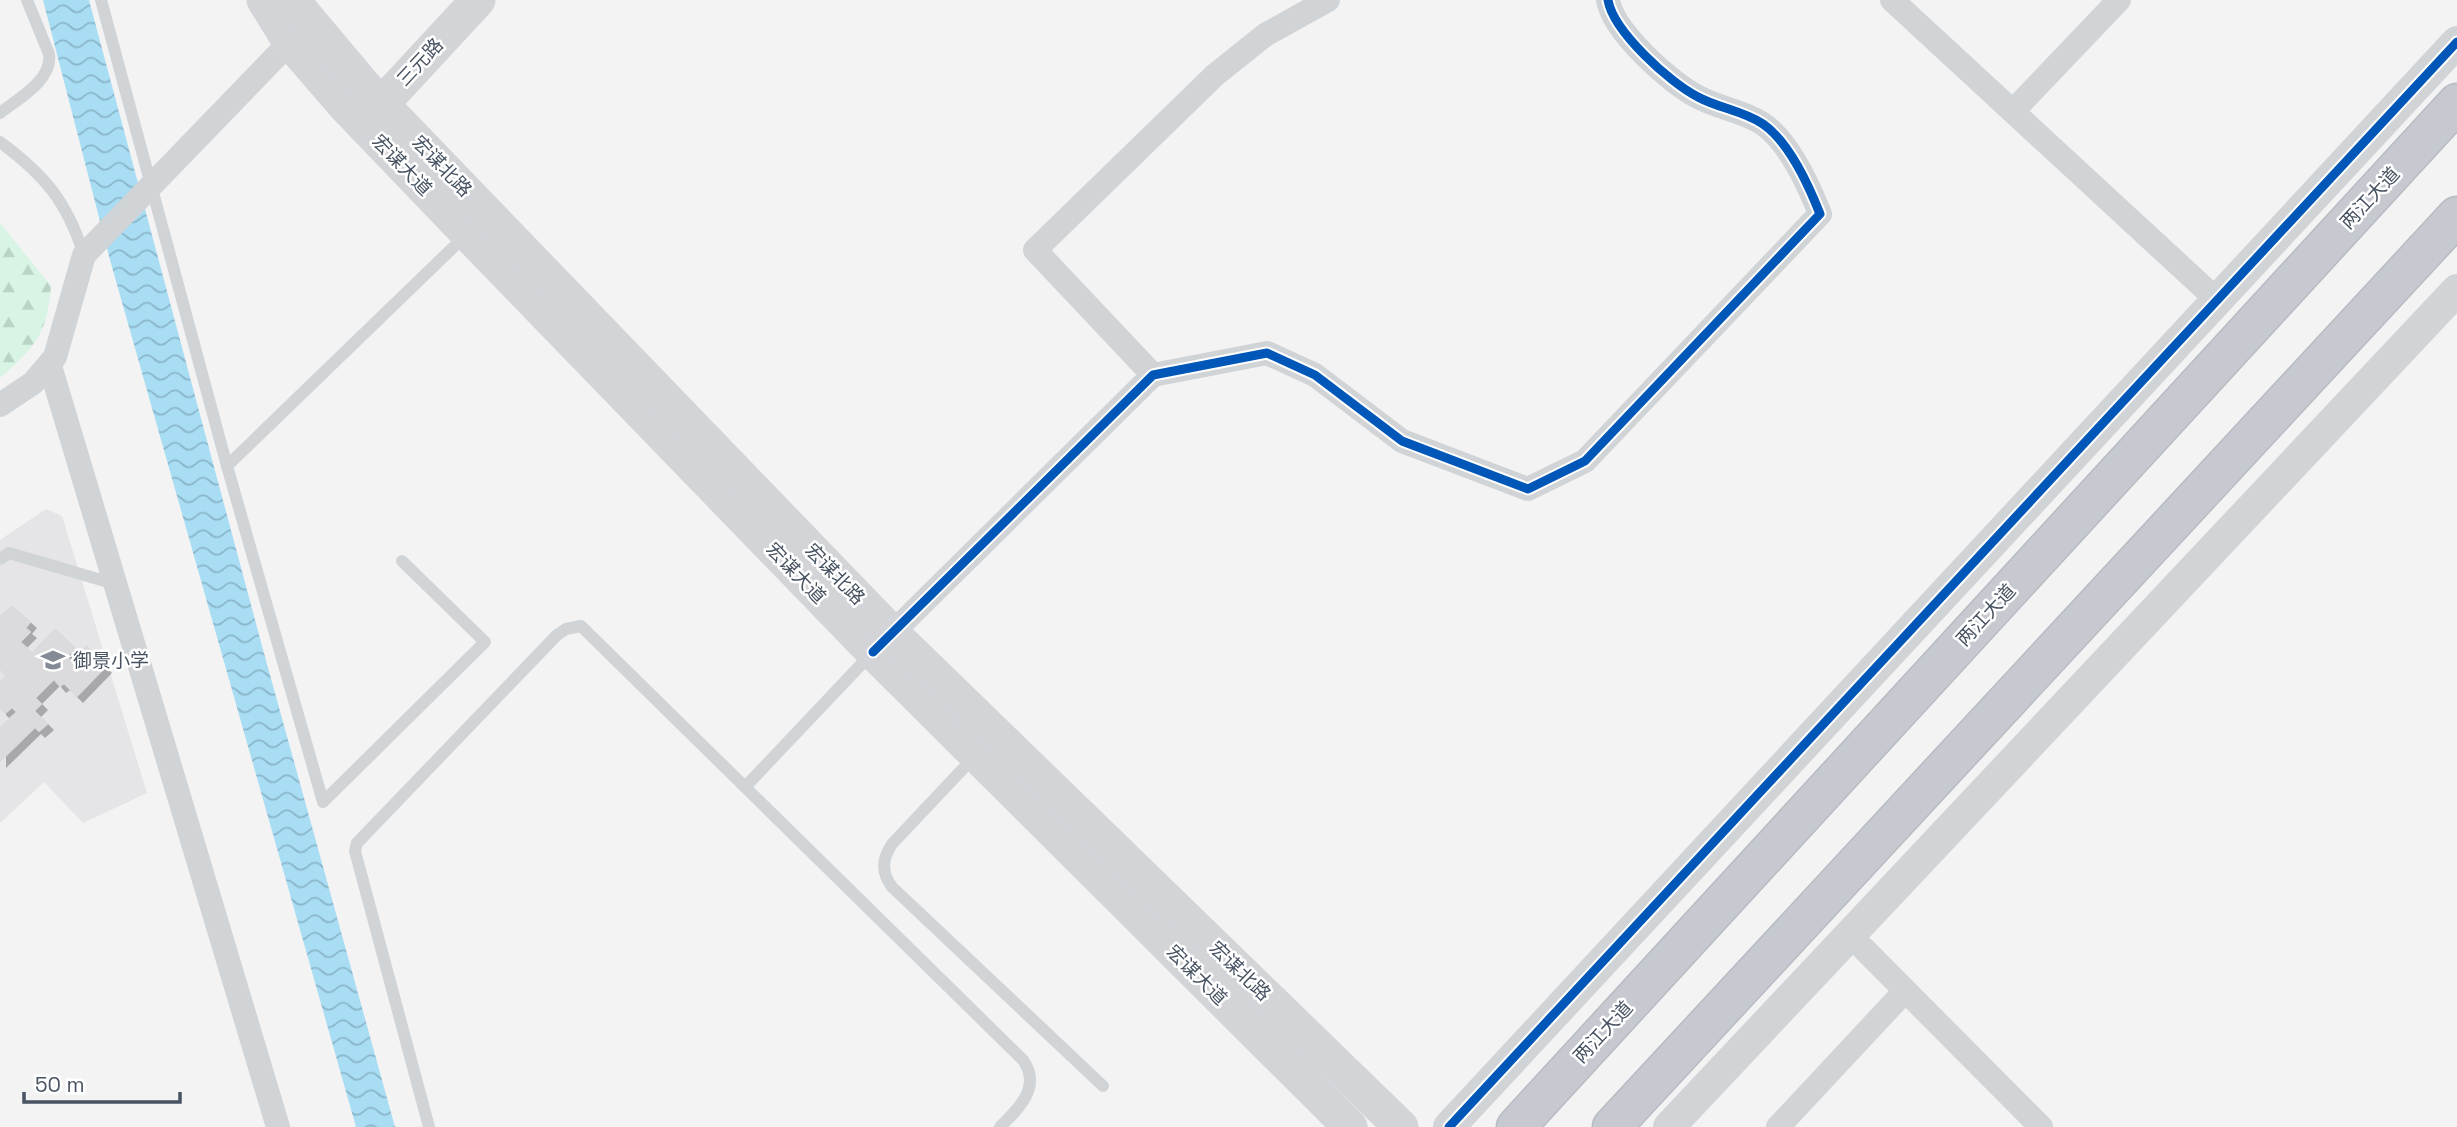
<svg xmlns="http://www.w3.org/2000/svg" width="2457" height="1127" font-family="'Space Grotesk','Noto Sans SC',sans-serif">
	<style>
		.education { fill: #e5e4e6 }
		.forest { fill: url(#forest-firs) }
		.water { fill: url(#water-waves) }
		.building { fill: #dbdbdd; filter: url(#shadow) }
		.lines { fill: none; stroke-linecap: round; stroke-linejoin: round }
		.trunk-casing { stroke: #b7bbc3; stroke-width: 41 }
		.service { stroke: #d1d4d7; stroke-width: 12 }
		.minor { stroke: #d1d4d7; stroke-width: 24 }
		.tertiary { stroke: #d1d4d7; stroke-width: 32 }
		.secondary { stroke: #d2d4d8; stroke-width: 35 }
		.trunk { stroke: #c6cad0; stroke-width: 38 }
		.cycleway-casing { stroke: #fff; stroke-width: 13 }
		.cycleway { stroke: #0057b8; stroke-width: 9 }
		.labels { text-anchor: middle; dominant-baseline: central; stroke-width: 5; stroke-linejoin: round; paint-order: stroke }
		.street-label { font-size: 19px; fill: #485362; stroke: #fff }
		.poi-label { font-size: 19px; fill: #485362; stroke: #fff; text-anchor: start }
	</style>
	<defs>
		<pattern id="forest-firs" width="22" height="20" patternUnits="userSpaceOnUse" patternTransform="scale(1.75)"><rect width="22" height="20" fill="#d7f4e5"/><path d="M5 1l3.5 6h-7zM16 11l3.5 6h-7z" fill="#bad3c7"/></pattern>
		<pattern id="water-waves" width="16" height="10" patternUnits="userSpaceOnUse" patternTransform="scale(1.75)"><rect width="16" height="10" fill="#a8ddf4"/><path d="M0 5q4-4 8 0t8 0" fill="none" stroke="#8bb6c9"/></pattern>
		<filter id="shadow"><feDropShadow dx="6" dy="6" stdDeviation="0" flood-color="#0004"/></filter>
	</defs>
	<rect width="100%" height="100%" fill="#f4f3f3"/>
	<polygon class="education" points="46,509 62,516 147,793 83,823 44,782 0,823 0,540"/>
	<path class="forest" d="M0 223 51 286C47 335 35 347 0 378Z"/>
	<polygon class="water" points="43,0 89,0 262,646 395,1127 356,1127 110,260"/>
	<polygon class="building" points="12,605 31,622 26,628 31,632 21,642 32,652 55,628 76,648 67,657 71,660 87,645 106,667 77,697 64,684 60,687 54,680 36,698 42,704 35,711 48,724 39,732 35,728 0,762 0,727 16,712 12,708 5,714 0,709 0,681 5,676 0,670 0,615"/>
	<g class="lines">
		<g class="trunk-casing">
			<g id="trunk">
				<polyline points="1516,1127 2457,103"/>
				<polyline points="1612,1127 2457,216"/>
			</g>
		</g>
		<g class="service">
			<polyline points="101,0 227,466 465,236"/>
			<path d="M0 113C18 99 53 80 49 54L27 0"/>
			<path d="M0 142C45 175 67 202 84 255"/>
			<polyline points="227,466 323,802 485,642 402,561"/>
			<polyline points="0,559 9,553 115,584"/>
			<path d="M976 755 892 844C882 859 881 872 892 887L1103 1086"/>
			<polyline points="746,786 873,652"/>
			<path d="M429 1127 355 851 357 843 557 635 566 629 581 626 1023 1060C1042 1087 1019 1108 1000 1127"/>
		</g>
		<g class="minor">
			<polyline points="1892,0 2217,300"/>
			<polyline points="2013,111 2119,0"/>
			<polyline points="50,366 278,1127"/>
			<polyline points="1153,375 1035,250 1215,75 1265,35 1328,0"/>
			<polyline points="0,405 33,383 55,357 84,255 290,42"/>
			<path d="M881 644 1153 375 1267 353 1315 375 1402 441 1528 489 1585 461 1820 214C1809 186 1789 142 1763 124 1744 111 1718 108 1698 97 1670 83 1613 31 1608 0"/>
			<polyline points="1850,935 2041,1127"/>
			<polyline points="1778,1127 1905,991"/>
		</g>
		<g class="tertiary">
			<polyline points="1449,1127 2457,42"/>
			<polyline points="1669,1127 2457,290"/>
		</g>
		<g class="secondary">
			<polyline points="264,0 290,42 347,108 467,233 873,652 1350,1127"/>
			<polyline points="292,0 366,88 892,633 1401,1127"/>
			<polyline points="365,122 478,0"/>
		</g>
		<use href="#trunk" class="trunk"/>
		<g class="cycleway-casing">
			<g id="cycleway">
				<path d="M873 652 1153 375 1267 353 1315 375 1402 441 1528 489 1585 461 1820 214C1809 186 1789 142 1763 124 1744 111 1718 108 1698 97 1670 83 1613 31 1608 0"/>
				<polyline points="1449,1127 2457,42"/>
			</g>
		</g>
		<use href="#cycleway" class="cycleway"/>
	</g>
	<defs>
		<g id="school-bare" transform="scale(1.89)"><path d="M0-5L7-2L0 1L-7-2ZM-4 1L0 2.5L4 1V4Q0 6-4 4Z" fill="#848b95" stroke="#fff" stroke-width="2.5" paint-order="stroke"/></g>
	</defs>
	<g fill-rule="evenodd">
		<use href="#school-bare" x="53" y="660"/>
	</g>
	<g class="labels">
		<g class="street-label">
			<text transform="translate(420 62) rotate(-47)">三元路</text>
			<text transform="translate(402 165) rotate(46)">宏谋大道</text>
			<text transform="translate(442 166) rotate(46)">宏谋北路</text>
			<text transform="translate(2370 198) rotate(-47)">两江大道</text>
			<text transform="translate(796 573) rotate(46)">宏谋大道</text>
			<text transform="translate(835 574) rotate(46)">宏谋北路</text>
			<text transform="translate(1986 615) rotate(-47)">两江大道</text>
			<text transform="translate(1240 971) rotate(44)">宏谋北路</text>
			<text transform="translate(1197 975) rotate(45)">宏谋大道</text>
			<text transform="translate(1603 1032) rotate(-47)">两江大道</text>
		</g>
		<g class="poi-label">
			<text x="73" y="660">御景小学</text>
		</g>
	</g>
	<path d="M24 1092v10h156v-10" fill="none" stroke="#485362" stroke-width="3.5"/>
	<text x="35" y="1092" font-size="21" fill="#485362" stroke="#ffffff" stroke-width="5" paint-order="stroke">50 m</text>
</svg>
